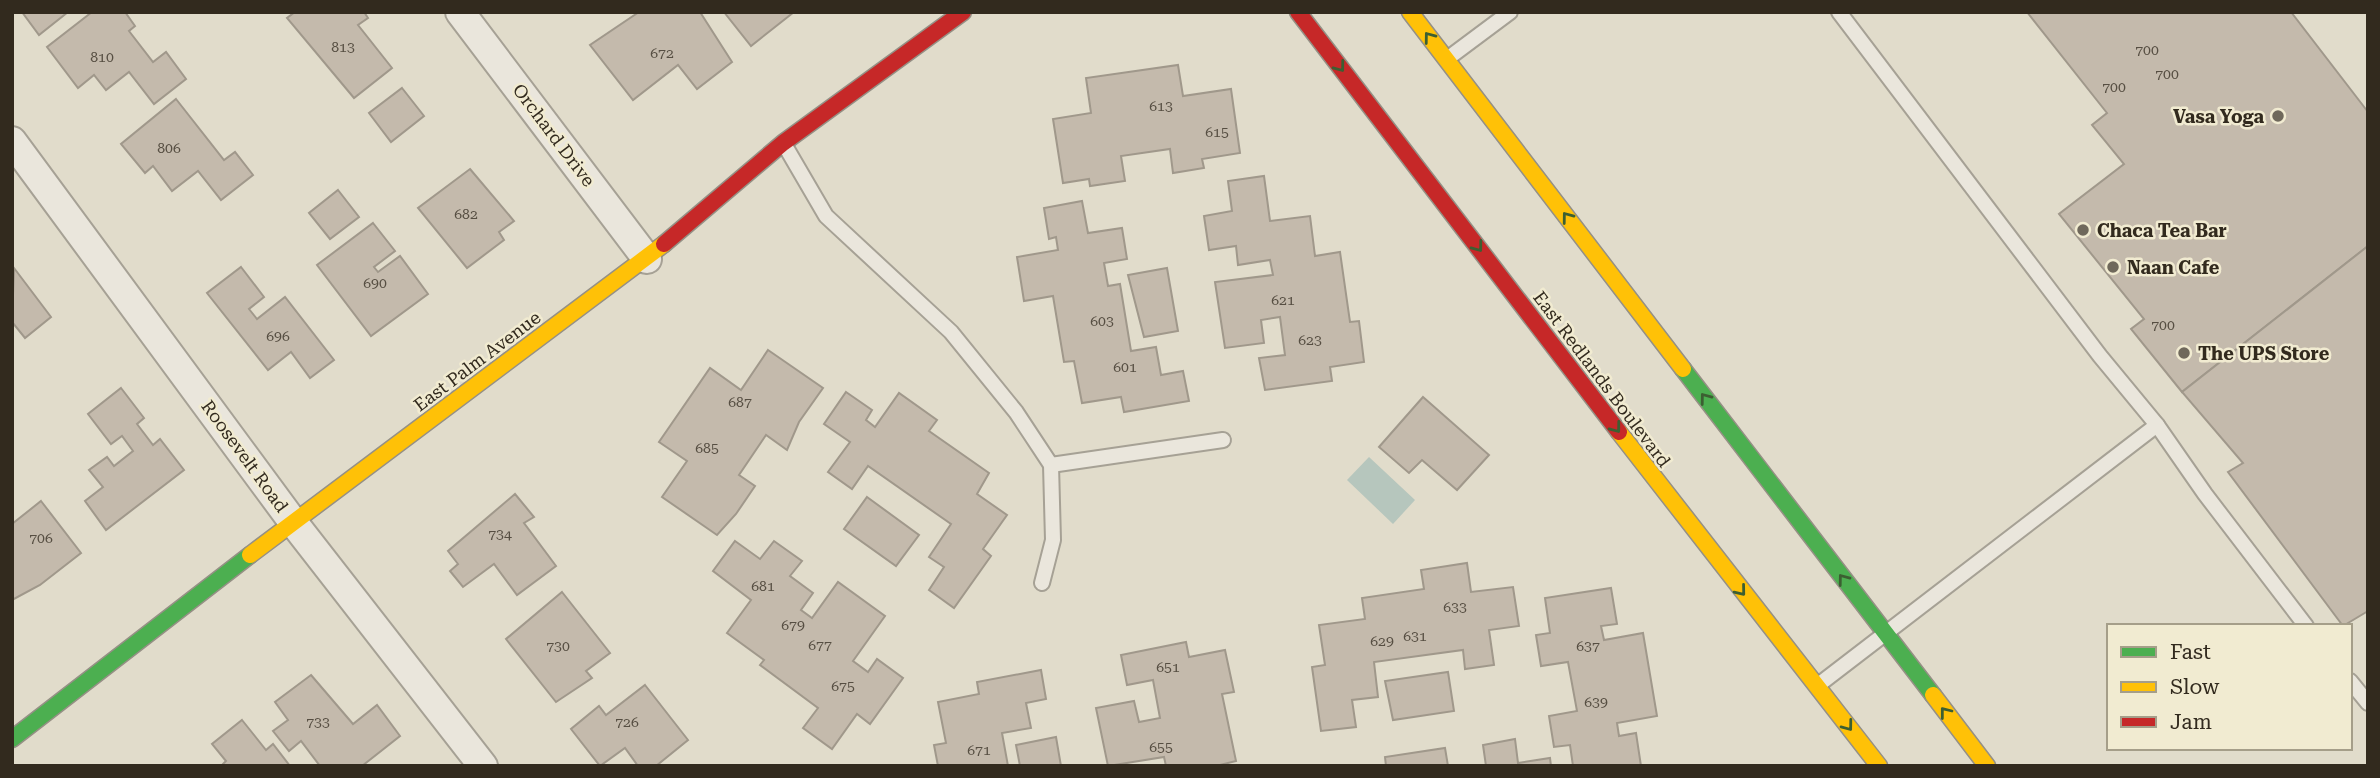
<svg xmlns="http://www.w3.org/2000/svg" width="2380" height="778" font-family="'Roboto Serif',serif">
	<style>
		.water { fill: #b6c6bd }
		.building { fill: #c4baac; stroke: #a0988b; stroke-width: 2 }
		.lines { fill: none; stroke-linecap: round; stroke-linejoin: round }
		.lane-casing { stroke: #a6a195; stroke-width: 18 }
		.street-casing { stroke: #a6a195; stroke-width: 32 }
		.fast-casing { stroke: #959085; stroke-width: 19 }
		.slow-casing { stroke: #959085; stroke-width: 19 }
		.jam-casing { stroke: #959085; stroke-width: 19 }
		.lane { stroke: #eae6dc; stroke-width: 14 }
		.street { stroke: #eae6dc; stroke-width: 28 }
		.fast { stroke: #4caf50; stroke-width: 16 }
		.slow { stroke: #ffc107; stroke-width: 16 }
		.jam { stroke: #c62828; stroke-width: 16 }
		.oneway { stroke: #3c5f32 }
		.poi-dot { fill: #6f685b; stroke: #f1ebd1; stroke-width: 2.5 }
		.labels { text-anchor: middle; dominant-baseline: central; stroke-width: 5; stroke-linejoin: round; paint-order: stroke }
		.number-label { font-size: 14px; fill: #564e42 }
		.poi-label { font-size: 18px; font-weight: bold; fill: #322a1e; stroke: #f1ebd1; text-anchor: start }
		.street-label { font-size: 18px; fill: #322a1e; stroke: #f1ebd1 }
	</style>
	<rect width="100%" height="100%" fill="#e1dccb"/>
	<polygon class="water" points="1369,457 1415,500 1393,524 1347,480"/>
	<g class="building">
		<polygon points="22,12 68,12 39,35"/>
		<polygon points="92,12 125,12 135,26 129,31 153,62 166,52 186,79 154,104 129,72 106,90 94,75 78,88 47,47"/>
		<polygon points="295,12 364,12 368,18 358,25 392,68 354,98 287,18"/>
		<polygon points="639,12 700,12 732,62 697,89 678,65 633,100 590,45"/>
		<polygon points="724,12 794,12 751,46"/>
		<polygon points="2027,12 2291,12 2368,112 2368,246 2182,392 2131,329 2144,319 2059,214 2124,164 2092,125 2107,113"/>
		<polygon points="1178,65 1183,96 1231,89 1240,153 1202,159 1204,168 1173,173 1170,149 1121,156 1125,181 1090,186 1089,179 1063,183 1053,119 1091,113 1086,78"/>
		<polygon points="402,88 424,116 391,142 369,113"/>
		<polygon points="176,99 224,160 235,152 253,175 221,200 198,171 172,191 153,166 145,173 121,144"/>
		<polygon points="470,169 514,221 499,232 504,240 467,268 418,208"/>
		<polygon points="1264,176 1270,221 1310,216 1315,256 1340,252 1350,322 1359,321 1364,362 1330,367 1332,381 1265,390 1259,358 1285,355 1280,317 1261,320 1264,343 1225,348 1215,282 1273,275 1270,260 1238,265 1236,246 1209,250 1204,216 1232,211 1228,181"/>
		<polygon points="338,190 359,217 330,239 309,213"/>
		<polygon points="1082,201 1088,233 1122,228 1127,259 1104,263 1108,286 1120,284 1131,351 1156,347 1161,375 1183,371 1189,401 1124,412 1121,397 1082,403 1074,361 1064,362 1053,296 1024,301 1017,257 1058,250 1056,237 1049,239 1044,208"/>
		<polygon points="373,223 395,251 374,267 378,272 400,256 428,294 371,336 317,265"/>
		<polygon points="2368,246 2368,611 2343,626 2228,472 2243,463 2182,392"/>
		<polygon points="241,267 264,297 249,309 257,319 285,297 334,360 310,378 291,352 268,370 207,293"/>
		<polygon points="14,268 51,317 25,338 12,322"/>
		<polygon points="1167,268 1178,331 1144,337 1128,275"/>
		<polygon points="768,350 823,388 799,422 787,450 766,435 739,475 755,486 736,514 717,535 662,497 687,461 659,442 710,368 741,390"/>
		<polygon points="121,388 144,418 137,424 153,445 160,439 184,470 106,530 85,501 103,487 89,470 107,457 114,466 133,451 122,436 111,444 88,414"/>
		<polygon points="846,392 872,410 866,420 875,427 899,393 937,420 929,431 989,473 977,494 1007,515 983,549 991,556 954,608 929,590 944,567 929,557 951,524 868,466 852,489 828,472 850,442 824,424"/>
		<polygon points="1423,397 1489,455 1457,490 1422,460 1409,473 1379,447"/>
		<polygon points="515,494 534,517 524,523 556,566 517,595 494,564 463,587 450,571 458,564 448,551"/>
		<polygon points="867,497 919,535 896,566 844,529"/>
		<polygon points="41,501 81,553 40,585 12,600 12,524"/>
		<polygon points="735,541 760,559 774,541 802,561 790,576 813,593 801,610 812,618 838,582 885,616 853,661 868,672 877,659 903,678 870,724 857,714 832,749 803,728 818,708 760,665 764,660 727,633 751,600 713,571"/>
		<polygon points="1467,563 1471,592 1513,587 1519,626 1489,630 1494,665 1465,669 1463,650 1374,662 1378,697 1352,700 1356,727 1321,731 1312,667 1325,665 1319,625 1365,619 1362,598 1424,589 1421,570"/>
		<polygon points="1611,588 1617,624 1601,626 1604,640 1643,633 1657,716 1617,723 1619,736 1636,733 1641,766 1573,766 1570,745 1554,747 1549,716 1577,711 1568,662 1541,666 1536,635 1550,633 1545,598"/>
		<polygon points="562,592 610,653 586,671 592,678 556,702 506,639"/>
		<polygon points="1186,642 1189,657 1225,650 1234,692 1222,694 1236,761 1216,766 1166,766 1164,757 1108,766 1096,708 1134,701 1139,722 1160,718 1153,680 1127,685 1121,655"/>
		<polygon points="1041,670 1046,699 1026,703 1031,728 1002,733 1008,766 938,766 934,745 946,743 938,702 979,694 977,682"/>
		<polygon points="1448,672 1454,711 1393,720 1385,681"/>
		<polygon points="311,675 353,724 377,705 400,736 362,766 320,766 301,741 289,751 273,731 288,720 275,702"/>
		<polygon points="645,685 688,740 656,766 638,766 625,748 600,766 571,729 599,706 606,715"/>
		<polygon points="242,720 266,750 273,744 290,766 221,766 226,761 212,744"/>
		<polygon points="1056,737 1061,766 1020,766 1016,745"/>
		<polygon points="1515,739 1518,763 1550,758 1551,766 1486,766 1483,745"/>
		<polygon points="1445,748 1448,766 1386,766 1385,757"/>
	</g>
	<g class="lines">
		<g class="lane-casing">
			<g id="lane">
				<polyline points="1839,12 2100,356 2157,425 2205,494 2306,626"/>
				<polyline points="1447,59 1510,12"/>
				<polyline points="784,144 826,216 951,332 1016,412 1051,465 1053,540 1042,583"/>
				<polyline points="1051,465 1223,440"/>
				<polyline points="2350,681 2368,703"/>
				<polyline points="1817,686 2157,425"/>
			</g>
		</g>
		<g class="street-casing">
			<g id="street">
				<polyline points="460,12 647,259"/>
				<polyline points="12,141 293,522 483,766"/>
			</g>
		</g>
		<g class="fast-casing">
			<g id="fast">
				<polyline points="1683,369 1933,695"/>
				<polyline points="12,739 250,555"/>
			</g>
		</g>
		<g class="slow-casing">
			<g id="slow">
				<polyline points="1410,12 1683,369"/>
				<polyline points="1619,432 1879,766"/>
				<polyline points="250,555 664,244"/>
				<polyline points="1933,695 1987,766"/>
			</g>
		</g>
		<g class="jam-casing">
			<g id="jam">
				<polyline points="1298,12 1619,432"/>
				<polyline points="664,244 783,143 963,12"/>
			</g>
		</g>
		<use href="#lane" class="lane"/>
		<use href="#street" class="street"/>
		<use href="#fast" class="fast"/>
		<use href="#slow" class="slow"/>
		<use href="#jam" class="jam"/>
	</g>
	<defs><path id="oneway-chevron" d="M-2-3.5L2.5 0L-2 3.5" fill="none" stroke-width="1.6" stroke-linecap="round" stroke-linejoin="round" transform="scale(1.75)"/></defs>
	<g class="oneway">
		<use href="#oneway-chevron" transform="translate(1429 37) rotate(-127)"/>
		<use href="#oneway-chevron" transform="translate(1340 67) rotate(53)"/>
		<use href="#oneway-chevron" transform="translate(1567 217) rotate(-127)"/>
		<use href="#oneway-chevron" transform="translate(1478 247) rotate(53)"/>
		<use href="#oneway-chevron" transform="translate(1705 398) rotate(-127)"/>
		<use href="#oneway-chevron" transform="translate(1616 428) rotate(53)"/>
		<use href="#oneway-chevron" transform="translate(1843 579) rotate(-127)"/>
		<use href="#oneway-chevron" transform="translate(1741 591) rotate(51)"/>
		<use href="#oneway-chevron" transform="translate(1945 712) rotate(-128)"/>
		<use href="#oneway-chevron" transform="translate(1848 726) rotate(53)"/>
	</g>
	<g class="poi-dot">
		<circle cx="2278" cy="116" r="7"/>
		<circle cx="2083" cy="230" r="7"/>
		<circle cx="2113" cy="267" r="7"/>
		<circle cx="2184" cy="353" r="7"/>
	</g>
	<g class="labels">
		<g class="number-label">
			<text x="343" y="47">813</text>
			<text x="2147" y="50">700</text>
			<text x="662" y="53">672</text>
			<text x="102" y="57">810</text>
			<text x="2167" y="74">700</text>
			<text x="2114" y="87">700</text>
			<text x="1161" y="106">613</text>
			<text x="1217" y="132">615</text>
			<text x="169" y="148">806</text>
			<text x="466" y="214">682</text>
			<text x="375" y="283">690</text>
			<text x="1283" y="300">621</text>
			<text x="1102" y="321">603</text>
			<text x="2163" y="325">700</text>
			<text x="278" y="336">696</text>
			<text x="1310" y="340">623</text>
			<text x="1125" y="367">601</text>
			<text x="740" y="402">687</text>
			<text x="707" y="448">685</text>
			<text x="500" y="534">734</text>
			<text x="41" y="538">706</text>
			<text x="763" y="586">681</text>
			<text x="1455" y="607">633</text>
			<text x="793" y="625">679</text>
			<text x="1415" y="636">631</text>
			<text x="1382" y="641">629</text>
			<text x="820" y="645">677</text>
			<text x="558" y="646">730</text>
			<text x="1588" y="646">637</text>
			<text x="1168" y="667">651</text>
			<text x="843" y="686">675</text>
			<text x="1596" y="702">639</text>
			<text x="318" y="722">733</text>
			<text x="627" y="722">726</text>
			<text x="1161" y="747">655</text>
			<text x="979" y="750">671</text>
		</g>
		<g class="poi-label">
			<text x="2264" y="116" text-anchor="end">Vasa Yoga</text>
			<text x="2097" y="230">Chaca Tea Bar</text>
			<text x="2127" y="267">Naan Cafe</text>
			<text x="2198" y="353">The UPS Store</text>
		</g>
		<g class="street-label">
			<text transform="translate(554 135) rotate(53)">Orchard Drive</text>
			<text transform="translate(477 361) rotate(-37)">East Palm Avenue</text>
			<text transform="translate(1602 379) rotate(53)">East Redlands Boulevard</text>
			<text transform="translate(245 456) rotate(54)">Roosevelt Road</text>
		</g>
	</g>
	<rect width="2380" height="778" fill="none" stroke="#322a1e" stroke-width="28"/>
	<rect x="2107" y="624" width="245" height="126" fill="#f1ebd1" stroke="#a59e89" stroke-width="2"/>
	<rect x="2121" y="647" width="35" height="10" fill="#4caf50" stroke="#a59e89" stroke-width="2"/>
	<text x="2170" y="659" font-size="21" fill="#322a1e">Fast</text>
	<rect x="2121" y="682" width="35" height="10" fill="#ffc107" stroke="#a59e89" stroke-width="2"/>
	<text x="2170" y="694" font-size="21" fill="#322a1e">Slow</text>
	<rect x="2121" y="717" width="35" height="10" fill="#c62828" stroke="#a59e89" stroke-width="2"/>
	<text x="2170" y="729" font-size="21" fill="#322a1e">Jam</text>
</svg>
